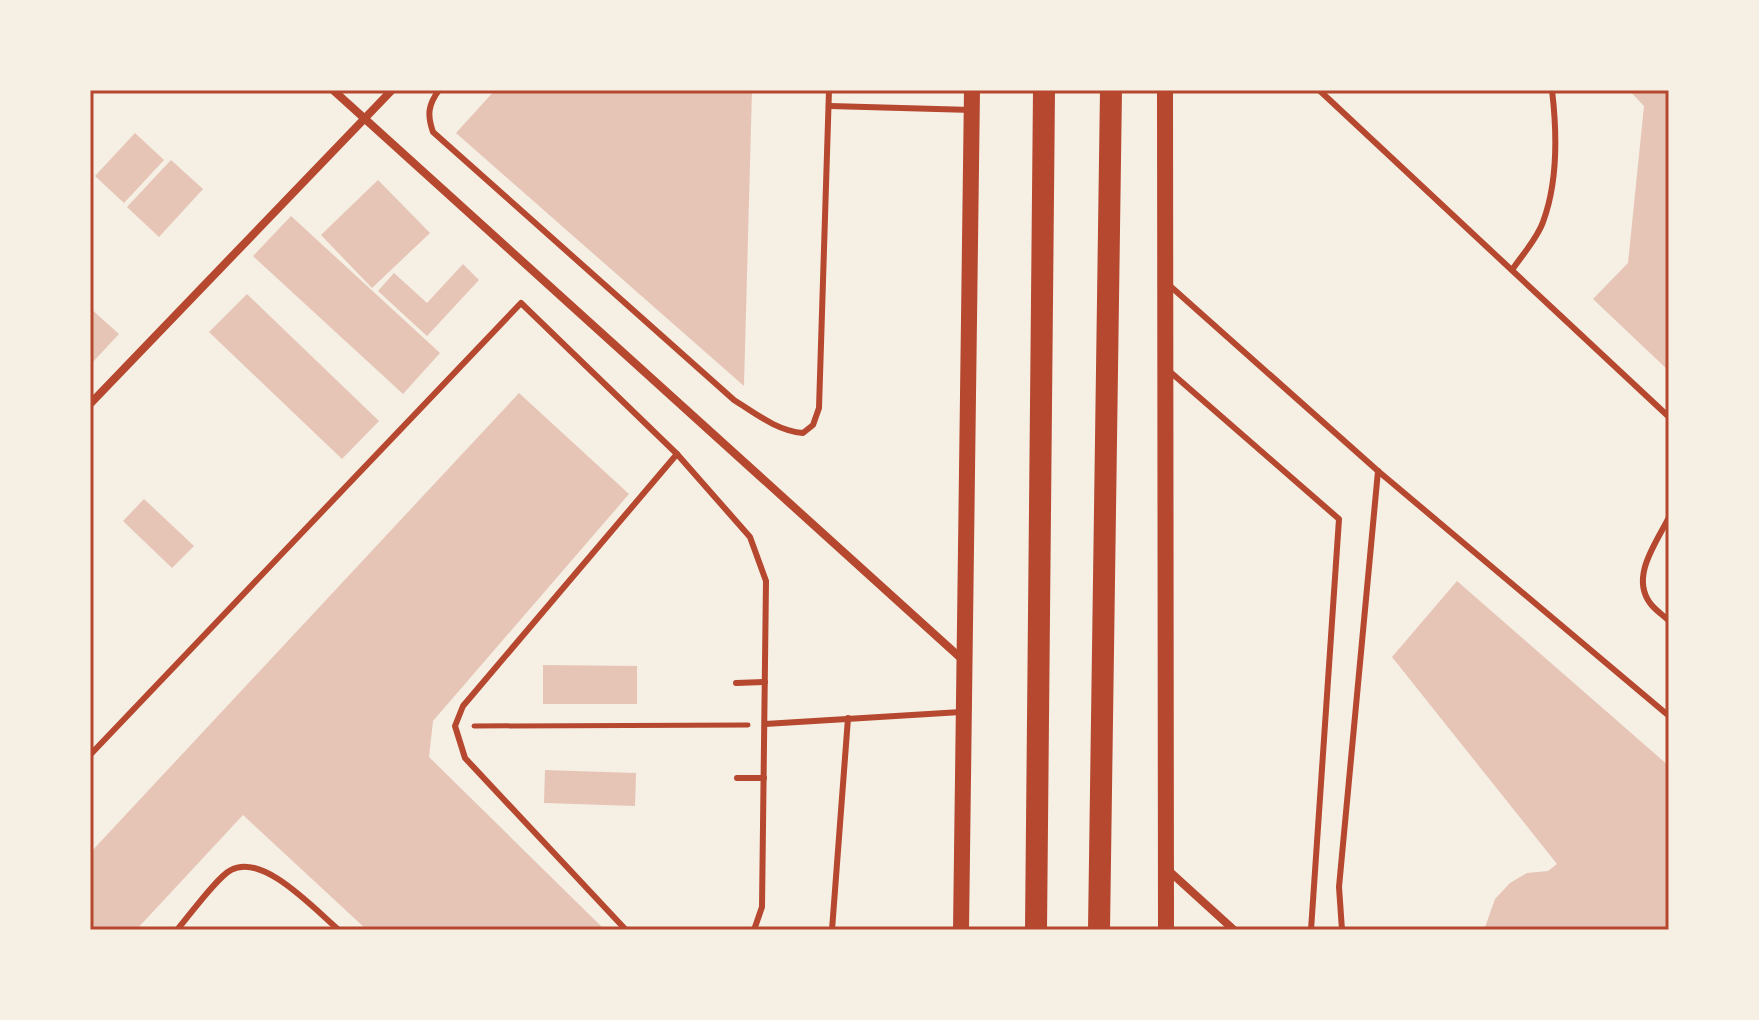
<svg xmlns="http://www.w3.org/2000/svg" width="1759" height="1020" font-family="Spectral,serif">
	<style>
		.building { fill: #e6c5b7 }
		.lines { fill: none; stroke-linecap: round; stroke-linejoin: round }
		.path { stroke: #b5482f; stroke-width: 5 }
		.service { stroke: #b5482f; stroke-width: 6 }
		.minor { stroke: #b5482f; stroke-width: 8 }
		.secondary { stroke: #b5482f; stroke-width: 16 }
		.trunk { stroke: #b5482f; stroke-width: 22 }
		.neatline { fill: none; stroke: #b5482f; stroke-width: 3 }
	</style>
	<rect width="100%" height="100%" fill="#f6efe4"/>
	<g class="building">
		<polygon points="495,90 752,90 744,386 456,133"/>
		<polygon points="1629,90 1669,90 1669,371 1593,299 1628,263 1644,106"/>
		<polygon points="135,133 164,160 124,203 95,176"/>
		<polygon points="171,160 203,189 159,237 127,207"/>
		<polygon points="378,180 430,233 372,288 321,235"/>
		<polygon points="291,216 440,353 403,394 253,256"/>
		<polygon points="463,264 479,280 427,336 378,291 394,273 427,303"/>
		<polygon points="247,294 379,421 342,459 209,332"/>
		<polygon points="90,308 119,334 90,365"/>
		<polygon points="519,393 629,494 433,721 429,757 605,930 367,930 243,815 136,930 90,930 90,853"/>
		<polygon points="144,499 194,546 172,568 123,521"/>
		<polygon points="1457,581 1669,766 1669,930 1484,930 1495,899 1510,883 1527,873 1548,871 1557,864 1392,657"/>
		<polygon points="543,665 637,666 637,704 543,704"/>
		<polygon points="545,770 636,773 635,806 544,803"/>
	</g>
	<g class="lines">
		<polyline class="path" points="474,726 748,725"/>
		<g class="service">
			<path d="M439 90C428 105 427 115 433 132L734 400C755 413 777 431 803 433L813 425 819 408 829 90"/>
			<polyline points="1319,90 1669,417"/>
			<polyline points="830,106 972,110"/>
			<path d="M1512 270C1522 255 1537 239 1543 222 1558 182 1557 132 1552 90"/>
			<polyline points="1169,285 1378,471 1669,716"/>
			<polyline points="1168,370 1339,519 1311,930"/>
			<path d="M1669 517C1657 542 1630 576 1650 603 1654 609 1663 615 1669 621"/>
			<polyline points="736,683 765,682"/>
			<polyline points="765,724 961,712"/>
			<polyline points="90,755 521,303 677,454 750,537 766,581 762,907 754,930"/>
			<polyline points="737,778 764,778"/>
			<path d="M177 930C189 916 217 877 231 870 263 852 316 911 339 930"/>
			<polyline points="626,930 465,758 455,726 463,706 677,454"/>
			<polyline points="832,930 848,718"/>
			<polyline points="1342,930 1339,887 1378,471"/>
		</g>
		<g class="minor">
			<polyline points="333,90 964,661"/>
			<polyline points="90,404 392,90"/>
			<polyline points="1168,870 1234,930"/>
		</g>
		<g class="secondary">
			<polyline points="1165,90 1166,930"/>
			<polyline points="961,930 972,90"/>
		</g>
		<g class="trunk">
			<polyline points="1036,930 1044,90"/>
			<polyline points="1099,930 1111,90"/>
		</g>
	</g>
	<rect width="1759" height="1020" fill="none" stroke="#f6efe4" stroke-width="184"/>
	<rect x="92" y="92" width="1575" height="836" class="neatline"/>
</svg>
